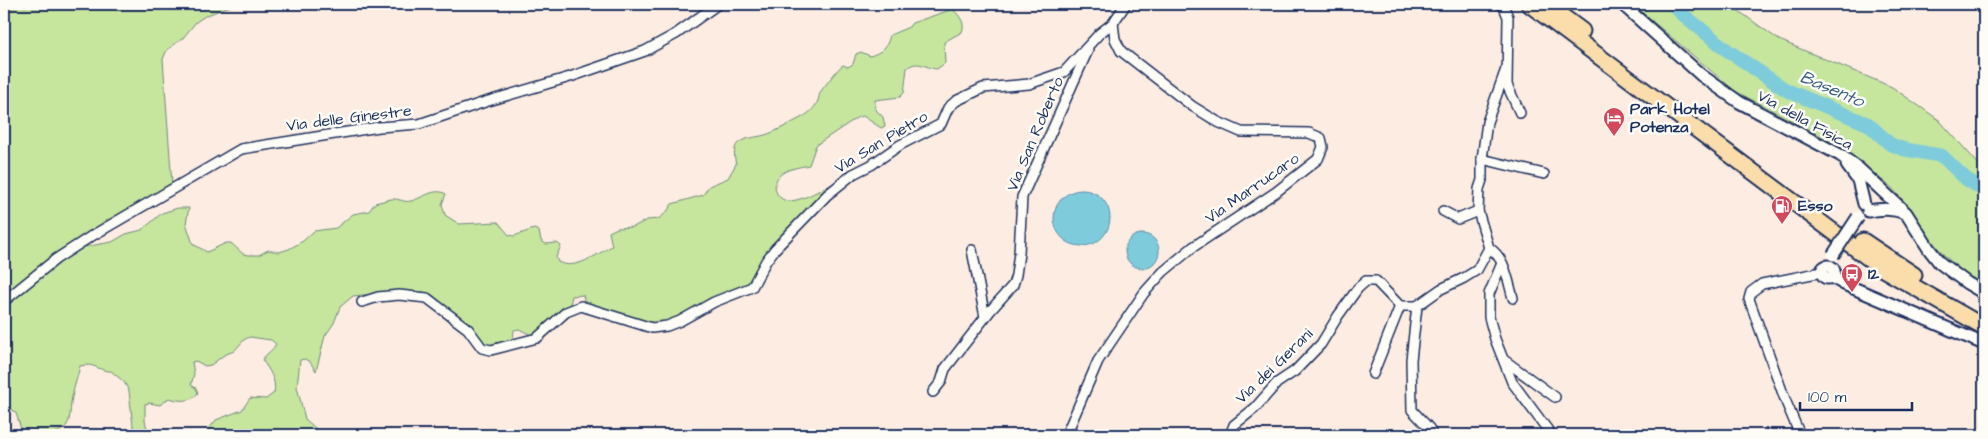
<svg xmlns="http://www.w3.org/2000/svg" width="1988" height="439" font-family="'Architects Daughter',sans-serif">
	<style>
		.green { fill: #c6e59d; stroke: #708a7e }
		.water { fill: #7eccdb; stroke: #568da9 }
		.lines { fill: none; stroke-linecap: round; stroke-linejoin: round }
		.river { stroke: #7eccdb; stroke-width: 14 }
		.street-casing { stroke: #1b2f5e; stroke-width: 12 }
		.secondary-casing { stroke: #1b2f5e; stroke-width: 15 }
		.highway-casing { stroke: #1b2f5e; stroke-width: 19 }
		.street { stroke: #fdfcf7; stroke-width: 9 }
		.secondary { stroke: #fdfcf7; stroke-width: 11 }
		.highway { stroke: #faddab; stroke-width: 15 }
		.secondary-bridge-casing { stroke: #1b2f5e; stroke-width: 15; stroke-linecap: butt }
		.secondary-bridge { stroke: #fdfcf7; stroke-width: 11 }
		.labels { text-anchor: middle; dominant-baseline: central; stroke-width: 5; stroke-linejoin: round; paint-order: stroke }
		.poi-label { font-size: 16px; font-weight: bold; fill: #1b2f5e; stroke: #fdfcf7; text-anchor: start }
		.street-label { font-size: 16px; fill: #1b2f5e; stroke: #fdfcf7 }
		.water-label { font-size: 18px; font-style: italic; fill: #395e84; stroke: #fdfcf7 }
	</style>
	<rect width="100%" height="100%" fill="#fdece1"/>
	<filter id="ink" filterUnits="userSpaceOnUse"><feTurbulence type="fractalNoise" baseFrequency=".02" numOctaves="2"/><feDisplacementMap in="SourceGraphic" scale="10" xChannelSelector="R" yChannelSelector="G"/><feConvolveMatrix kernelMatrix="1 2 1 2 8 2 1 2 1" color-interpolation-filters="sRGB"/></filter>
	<g filter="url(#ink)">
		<g class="green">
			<polygon points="4,4 235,4 205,16 196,22 183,38 167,50 163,59 172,185 4,297"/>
			<polygon points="1632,4 1729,4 1779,40 1892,87 1939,120 1984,170 1984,285 1965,274 1945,256 1929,238 1912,211 1892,188 1855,159 1823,137 1735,91"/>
			<path d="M953 9C959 16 966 22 962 32L944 42 945 63 937 69C925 68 918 59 907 68L904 93 900 97 875 100V109L883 117 885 126 881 128 863 116 858 117 816 145 809 165C800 167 785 169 779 176 771 185 776 201 790 201 804 200 819 190 831 185L774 242 765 254 747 287 678 318 663 323 650 324 585 304 583 295 572 296 570 305C555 313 546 329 531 335L519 329 514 330 513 339 489 345 482 341 433 295 423 292 386 293 353 296 340 307 334 323 325 336 316 371 310 362 305 359 300 360 297 387 305 419 323 435H204L216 420 242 410 250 398 266 399 274 393C277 381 269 369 262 360 266 353 273 351 276 344L271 340 250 337 245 339 234 351 224 355 211 365 205 366 196 361 192 362 194 374 191 385 196 388 198 393C190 403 180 401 169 398L160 405 149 403 145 404V421L149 435H134L129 391 124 382 111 371C100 372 95 362 80 366 78 376 74 386 72 397 70 404 71 413 69 420 64 439 35 435 21 429L16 413 4 404V306L54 264 78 248 112 242 126 234 142 230 162 213 178 208H189L186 223 193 244 207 252 226 243H231L243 254 249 255H259L268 250 279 252 289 249 303 241 314 231 336 228 353 214 369 211 375 203C380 202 386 200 391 199 399 198 404 203 411 201 423 198 435 187 446 194L442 204 445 215 459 224 498 222 509 235 514 236 534 229 539 231 541 241 546 244 557 243 561 246 556 257 558 262C576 271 597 254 612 246L609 232 617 228 633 227 647 220 658 219 666 213 672 204 703 195 709 186 728 178 736 164C729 137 746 140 765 135 775 132 787 125 797 120 805 116 813 111 817 103 819 99 819 94 821 91 825 86 838 68 843 65L848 67 853 64 856 54 861 52 870 56C882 52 887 48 890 35L909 27 912 23Z"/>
		</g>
		<g class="water">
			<circle cx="1082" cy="218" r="28"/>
			<circle cx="1142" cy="251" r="17"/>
		</g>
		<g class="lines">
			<polyline class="river" points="1673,4 1681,13 1727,50 1786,90 1868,124 1890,144 1903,149 1942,156 1966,179 1984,190"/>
			<g class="street-casing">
				<g id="street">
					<polyline points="1500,4 1504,7 1508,17 1507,85 1520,113"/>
					<polyline points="1482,159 1544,174"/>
					<polyline points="1443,211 1458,219 1478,211"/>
					<path d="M1489 248C1505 257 1508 281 1513 298"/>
					<polyline points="972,250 985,317"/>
					<polyline points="1502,263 1489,294 1489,317 1495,339 1512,382 1550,433"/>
					<polyline points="4,301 56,259 90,237 241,149 379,127 419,124 485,102 570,77 645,51 676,34 718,4"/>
					<polyline points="362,302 378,297 399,295 427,298 468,329 482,348 491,350 537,338 566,312 581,306 652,328 667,326 680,321 714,302 752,287 766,261 775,249 827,195 853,174 871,165 900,145 941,124 948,108 956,101 983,88 1029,84 1064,72 1100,33 1113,23 1126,4"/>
					<polyline points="1417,306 1411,360 1412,410 1429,428 1432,435"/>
					<polyline points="1504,360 1555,397"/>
					<polyline points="1373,374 1400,306"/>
					<polyline points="933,392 941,382 945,369 990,311 1013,285 1016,275 1019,253 1022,197 1088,50"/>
					<polyline points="1066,435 1098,361 1144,293 1163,272 1193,247 1276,192 1318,159 1323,147 1321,138 1309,133 1241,132 1218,122 1192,106 1121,51 1115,39 1113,23"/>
					<polyline points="1230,435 1234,425 1255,408 1277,383 1295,371 1321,344 1338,316 1358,288 1366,281 1376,281 1400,306 1417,306 1441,289 1464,278 1477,270 1489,248 1478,211 1479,189 1482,180 1482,159 1487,122 1506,69"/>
					<polyline points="1800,435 1786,402 1749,299 1751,292 1762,284 1822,272"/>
				</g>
			</g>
			<g class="secondary-casing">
				<g id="secondary">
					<polyline points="1622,4 1701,75 1739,102 1840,155 1859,169 1906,213 1929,249 1940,263 1967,283 1984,293"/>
					<polyline points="1847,165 1858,180 1864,204"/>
					<path d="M1868 211C1881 209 1892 208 1905 213"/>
					<circle cx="1828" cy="272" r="6"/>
					<polyline points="1832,277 1844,284 1984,344"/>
				</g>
			</g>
			<g class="highway-casing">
				<g id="highway">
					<polyline points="1529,4 1883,269 1984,327"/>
					<polyline points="1546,4 1582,31"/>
					<polyline points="1863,241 1914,275"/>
				</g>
			</g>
			<use href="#street" class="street"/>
			<use href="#secondary" class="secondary"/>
			<use href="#highway" class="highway"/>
			<g class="secondary-bridge-casing">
				<polyline id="secondary-bridge" points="1833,255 1858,217"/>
			</g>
			<use href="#secondary-bridge" class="secondary-bridge"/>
		</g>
	</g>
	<defs>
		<g id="hotel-pin" transform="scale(1.125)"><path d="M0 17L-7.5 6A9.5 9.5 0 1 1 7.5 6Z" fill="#d1495b" stroke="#fdfcf7"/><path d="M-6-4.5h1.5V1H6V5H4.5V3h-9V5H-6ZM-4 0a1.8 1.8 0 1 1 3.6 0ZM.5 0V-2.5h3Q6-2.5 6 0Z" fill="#fff"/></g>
		<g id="fuel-pin" transform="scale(1.125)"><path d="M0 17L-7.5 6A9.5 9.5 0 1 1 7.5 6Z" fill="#d1495b" stroke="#fdfcf7"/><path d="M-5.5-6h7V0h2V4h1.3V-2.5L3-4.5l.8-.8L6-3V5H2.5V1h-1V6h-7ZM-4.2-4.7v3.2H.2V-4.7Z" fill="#fff"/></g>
		<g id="bus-pin" transform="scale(1.125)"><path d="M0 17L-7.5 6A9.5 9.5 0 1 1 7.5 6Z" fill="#d1495b" stroke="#fdfcf7"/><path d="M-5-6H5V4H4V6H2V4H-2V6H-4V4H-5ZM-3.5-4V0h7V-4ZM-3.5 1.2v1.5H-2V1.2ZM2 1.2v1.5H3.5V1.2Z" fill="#fff"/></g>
	</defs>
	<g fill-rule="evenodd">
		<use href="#hotel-pin" x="1614" y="118"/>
		<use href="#fuel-pin" x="1782" y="206"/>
		<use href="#bus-pin" x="1852" y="274"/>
	</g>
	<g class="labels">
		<g class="poi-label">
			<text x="1630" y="109">Park Hotel<tspan x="1630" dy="18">Potenza</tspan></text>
			<text x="1798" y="206">Esso</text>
			<text x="1868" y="274">12</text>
		</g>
		<g class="street-label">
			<text transform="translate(349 118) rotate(-7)">Via delle Ginestre</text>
			<text transform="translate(1805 120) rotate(29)">Via della Fisica</text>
			<text transform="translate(1035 134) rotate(-67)">Via San Roberto</text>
			<text transform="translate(881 142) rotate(-31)">Via San Pietro</text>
			<text transform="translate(1252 188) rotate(-35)">Via Marrucaro</text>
			<text transform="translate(1274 366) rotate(-44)">Via dei Gerani</text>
		</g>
		<g class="water-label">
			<text transform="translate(1832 89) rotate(23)">Basento</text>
		</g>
	</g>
	<rect width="1988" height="439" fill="none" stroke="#fdfcf7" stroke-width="20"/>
	<rect x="10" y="10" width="1968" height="419" fill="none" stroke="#1b2f5e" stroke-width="2" filter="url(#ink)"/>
	<path d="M1800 402v8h112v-8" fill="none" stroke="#1b2f5e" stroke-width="2.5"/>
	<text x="1808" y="402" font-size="15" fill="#1b2f5e" stroke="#fdfcf7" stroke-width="4" paint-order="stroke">100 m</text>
</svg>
